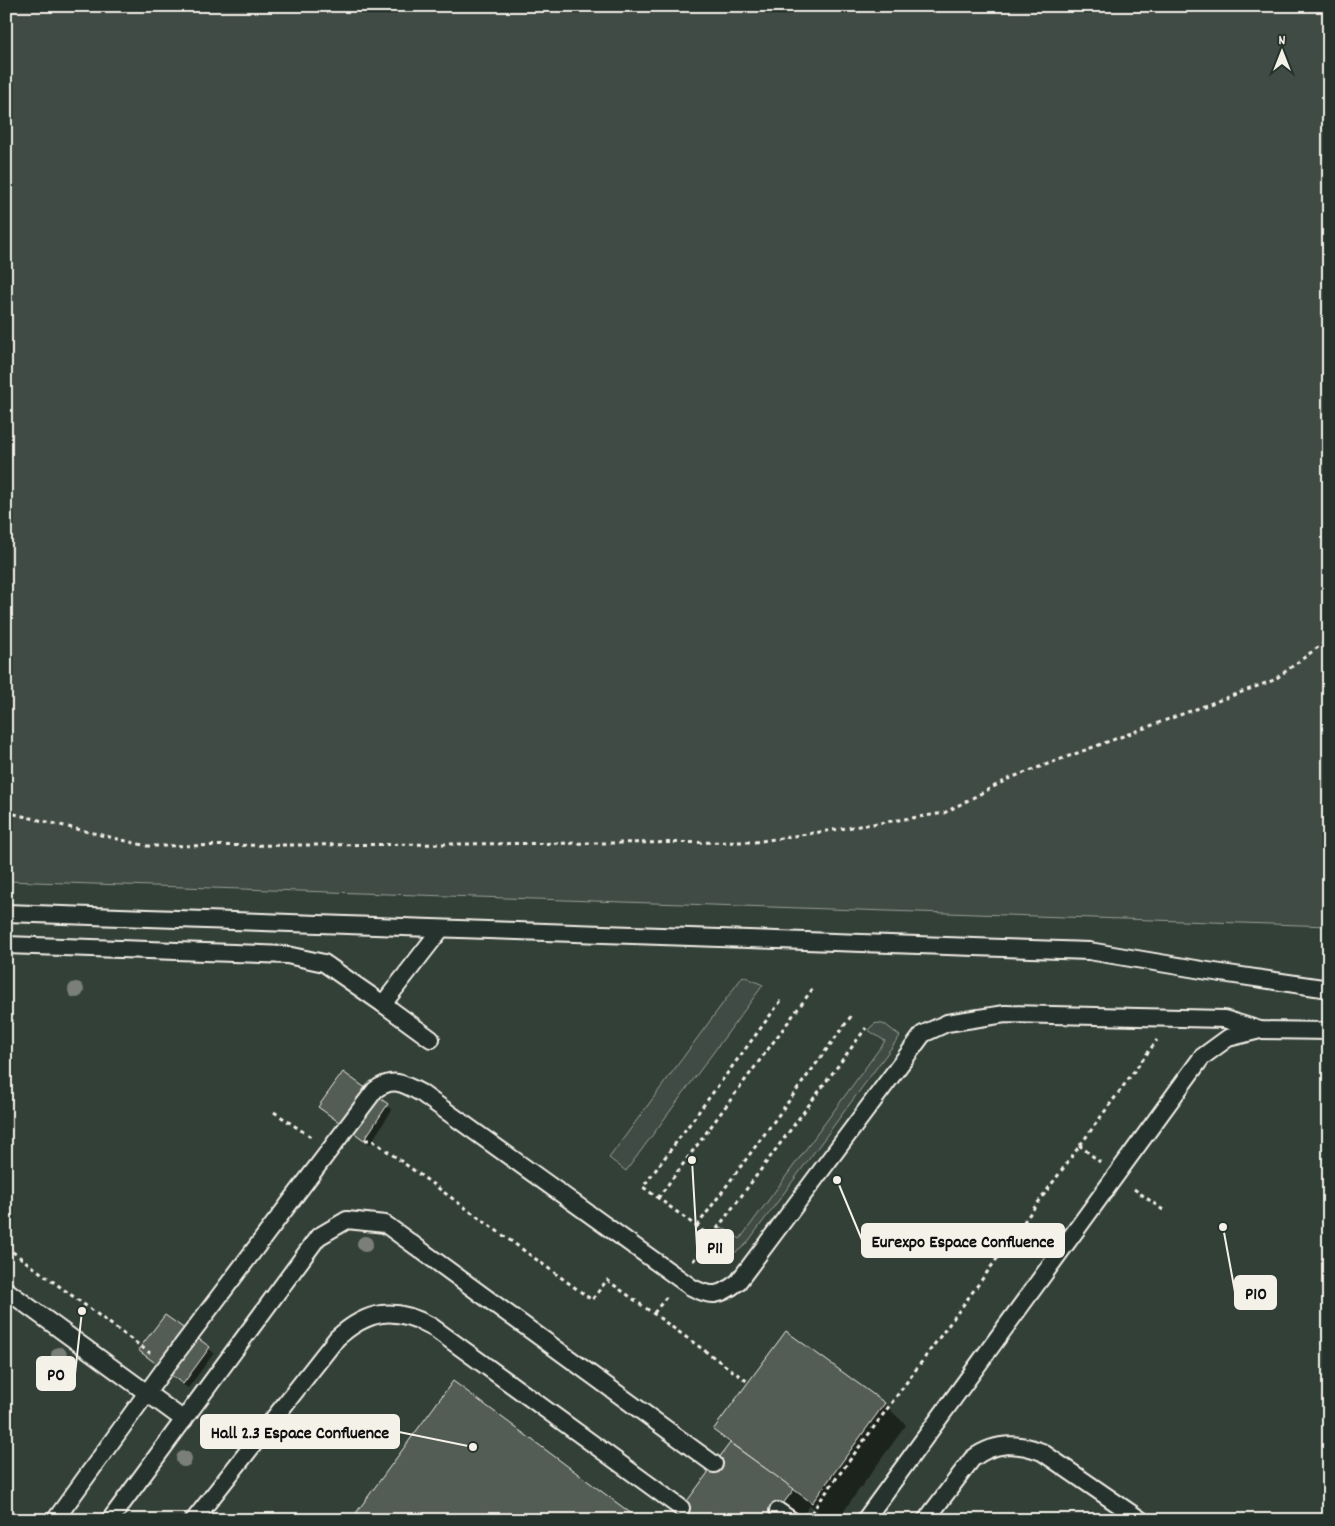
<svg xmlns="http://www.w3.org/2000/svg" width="1335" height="1526" font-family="Dekko,sans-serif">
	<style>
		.built { fill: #333f39 }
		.green { fill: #414b45; stroke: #9a9e96 }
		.shadow { fill: #0007 }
		.building { fill: #525c55; stroke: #f4f1e8 }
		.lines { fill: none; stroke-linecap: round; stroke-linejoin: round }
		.lane-casing { stroke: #f4f1e8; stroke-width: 20 }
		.path { stroke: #f4f1e8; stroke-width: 3; stroke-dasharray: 4 4; stroke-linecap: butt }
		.lane { stroke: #26332d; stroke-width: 16 }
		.tree { fill: #7a8079 }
		.leader { fill: none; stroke: #f4f1e8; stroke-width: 2 }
		.callout-dot { fill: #f4f1e8; stroke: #26332d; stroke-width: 2 }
		.callout { fill: #f4f1e8; stroke: #f4f1e8; stroke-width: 2 }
		.callout-label { font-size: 18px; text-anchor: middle; font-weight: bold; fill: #111 }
	</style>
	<rect width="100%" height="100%" fill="#26332d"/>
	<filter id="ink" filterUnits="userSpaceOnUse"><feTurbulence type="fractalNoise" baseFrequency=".02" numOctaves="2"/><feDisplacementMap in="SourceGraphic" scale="10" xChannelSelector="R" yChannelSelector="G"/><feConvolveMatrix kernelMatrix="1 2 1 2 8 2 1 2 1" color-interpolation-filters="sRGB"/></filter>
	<g filter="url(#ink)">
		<polygon class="built" points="6,881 1329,925 1329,1520 6,1520"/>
		<g class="green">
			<polygon points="6,6 1329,6 1329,926 6,881"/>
			<polygon points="743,976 763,985 626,1171 609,1158"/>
			<path d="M878 1023 886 1025 900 1036 747 1243C735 1256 719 1260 703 1252L722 1227 740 1239 885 1041 868 1030 874 1024Z"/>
		</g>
		<g class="shadow">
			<polygon points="343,1074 392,1110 370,1144 319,1107"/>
			<polygon points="165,1316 214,1353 188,1388 139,1350"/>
			<polygon points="786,1333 884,1404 906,1425 837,1520 829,1520 810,1505 799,1520 674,1520 730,1445 715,1430"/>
		</g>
		<g class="building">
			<polygon points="343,1072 388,1104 364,1140 318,1107"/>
			<polygon points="165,1315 210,1347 183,1384 138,1350"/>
			<polygon points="786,1331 885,1403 812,1503 713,1430"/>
			<polygon points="453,1381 640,1520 365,1520 356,1513"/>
			<polygon points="730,1443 794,1489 771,1520 673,1520"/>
		</g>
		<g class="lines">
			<g class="lane-casing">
				<g id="lane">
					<polyline points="6,913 1089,951 1208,971 1329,989"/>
					<polyline points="6,945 287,955 324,963 383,1004"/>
					<polyline points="431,1039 383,1004 441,929"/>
					<polyline points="6,1290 184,1420"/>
					<polyline points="778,1511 791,1520"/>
					<path d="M55 1520 162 1372 375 1090C393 1077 403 1083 421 1093L691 1287C712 1298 720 1296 738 1282L923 1034 947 1023 1005 1014 1224 1019 1260 1030 1329 1031"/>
					<polyline points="110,1520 318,1237 347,1220 385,1224 714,1464"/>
					<path d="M194 1520 337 1338C368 1310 394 1306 431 1326L681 1508"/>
					<polyline points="865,1520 1202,1057 1228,1038 1260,1030"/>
					<path d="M926 1520 972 1459C994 1442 1017 1442 1042 1452L1141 1520"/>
				</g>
			</g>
			<g class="path">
				<polyline points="6,812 147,846 755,842 944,813 1010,778 1274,680 1329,639"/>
				<polyline points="274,1112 311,1137"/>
				<polyline points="365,1140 372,1140 592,1300 607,1280 748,1382"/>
				<polyline points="1079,1145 1100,1162"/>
				<polyline points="1134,1189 1163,1210"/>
				<polyline points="658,1198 814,987"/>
				<polyline points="697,1226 852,1015"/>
				<polyline points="711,1237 643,1187 783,998"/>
				<polyline points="6,1247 150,1353"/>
				<polyline points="693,1261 866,1028"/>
				<polyline points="654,1313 667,1296"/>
				<polyline points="811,1513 1157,1040"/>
			</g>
			<use href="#lane" class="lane"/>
		</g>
		<g class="tree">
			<circle cx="76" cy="990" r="8"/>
			<circle cx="365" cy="1244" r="8"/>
			<circle cx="59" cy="1355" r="8"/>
			<circle cx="184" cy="1459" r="8"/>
		</g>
	</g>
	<path class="leader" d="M837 1180L862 1240M692 1160L697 1247M1223 1227L1235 1292M82 1311L75 1374M473 1447L399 1432"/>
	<g class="callout-dot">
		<circle cx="837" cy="1180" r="5"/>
		<circle cx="692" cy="1160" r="5"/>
		<circle cx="1223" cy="1227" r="5"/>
		<circle cx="82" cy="1311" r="5"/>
		<circle cx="473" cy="1447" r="5"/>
	</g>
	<g class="callout">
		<rect x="862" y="1224" width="202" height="33" rx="5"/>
		<rect x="697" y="1230" width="36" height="33" rx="5"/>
		<rect x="1235" y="1276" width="41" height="33" rx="5"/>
		<rect x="37" y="1357" width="38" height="33" rx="5"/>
		<rect x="201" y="1415" width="198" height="33" rx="5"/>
	</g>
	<g class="callout-label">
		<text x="963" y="1247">Eurexpo Espace Confluence</text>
		<text x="715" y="1253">P11</text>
		<text x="1256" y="1299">P10</text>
		<text x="56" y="1380">P0</text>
		<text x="300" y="1438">Hall 2.3 Espace Confluence</text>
	</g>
	<rect width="1335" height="1526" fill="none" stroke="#26332d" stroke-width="25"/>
	<rect x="12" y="12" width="1310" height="1501" fill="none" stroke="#f4f1e8" stroke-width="2" filter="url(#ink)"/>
	<g transform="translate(1282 52)" stroke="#26332d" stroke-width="4" paint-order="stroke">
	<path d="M0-4L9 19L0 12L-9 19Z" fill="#f4f1e8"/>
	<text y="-8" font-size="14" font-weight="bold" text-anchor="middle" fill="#f4f1e8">N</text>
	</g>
</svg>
